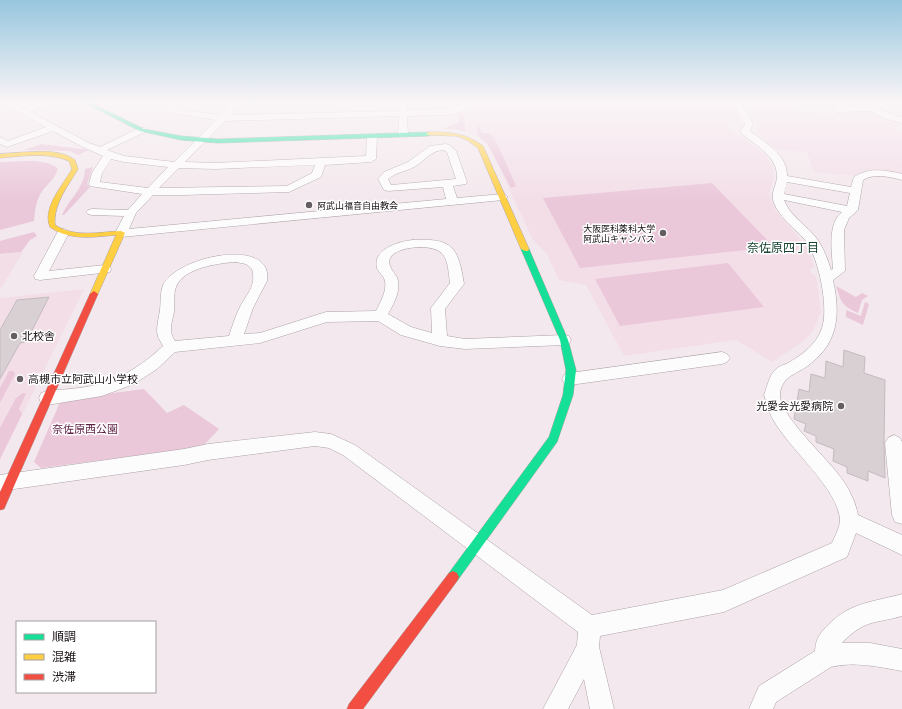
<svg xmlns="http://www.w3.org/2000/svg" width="902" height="709" font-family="'PT Sans','Noto Sans JP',sans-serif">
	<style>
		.built { fill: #f3dee8 }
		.green { fill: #eac7d9 }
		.building { fill: #d9d0d4; stroke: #c3bbbf }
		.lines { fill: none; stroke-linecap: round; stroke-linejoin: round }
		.street-casing { stroke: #aba2a6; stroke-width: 1 }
		.fast-casing { stroke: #aba2a6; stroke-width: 1 }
		.slow-casing { stroke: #aba2a6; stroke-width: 1 }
		.jam-casing { stroke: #aba2a6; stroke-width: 1 }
		.street { fill: #fdfcfc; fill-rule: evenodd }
		.fast { fill: #16e098; fill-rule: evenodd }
		.slow { fill: #ffcf43; fill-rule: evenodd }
		.jam { fill: #f24e42; fill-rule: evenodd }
		.poi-dot { fill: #655d61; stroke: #fff; stroke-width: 1.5 }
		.labels { text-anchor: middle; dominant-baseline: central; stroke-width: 3; stroke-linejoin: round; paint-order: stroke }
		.far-poi-label { font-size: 9px; fill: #191215; stroke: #fff; text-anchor: start }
		.poi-label { font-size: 11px; fill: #191215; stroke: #fff; text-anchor: start }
		.park-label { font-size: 11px; fill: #5d1f44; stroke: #fff }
		.neighbourhood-label { font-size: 12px; fill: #16422e; stroke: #fff }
	</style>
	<rect width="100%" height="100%" fill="#f3e8ed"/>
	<g class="built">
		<polygon points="495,102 732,103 740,122 730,122 727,125 729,128 765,154 772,167 774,176 769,196 776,211 792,229 810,252 814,268 810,268 811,274 816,276 821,312 813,331 805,340 772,362 736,340 624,356 586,285 559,280 547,254 533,240 490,148 477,136 468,133 464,111"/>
		<polygon points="766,109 836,114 838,112 864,110 878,113 896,125 897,131 902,133 902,175 868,171 855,176 814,172 807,152 775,149 757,133 758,126 747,110"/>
		<polygon points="23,252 0,290 0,255"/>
		<polygon points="84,289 0,460 0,298"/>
	</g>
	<g class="green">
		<polygon points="459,112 463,112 466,132 456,129 443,129 458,122"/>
		<polygon points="476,125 478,125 482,133 490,133 499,147 516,186 511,188 487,143 479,137"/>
		<polygon points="41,144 89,150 78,155 70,151 24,150"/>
		<path d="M0 162C16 162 47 157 58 169 54 180 50 181 43 190 36 199 35 210 34 221L0 230Z"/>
		<path d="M93 167 87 184 90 187 64 215H62C70 198 84 189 85 169Z"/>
		<polygon points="712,183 774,247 580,268 543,198"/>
		<polygon points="34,232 37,236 30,240 21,252 0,254 0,241"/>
		<polygon points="728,263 764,307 620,326 595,279"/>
		<path d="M836 286 856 297 862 293 868 296 862 300 858 313C842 306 841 302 836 286Z"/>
		<polygon points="865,302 869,304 863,325 846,317 846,310 861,316"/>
		<polygon points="9,371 13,371 15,374 0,403 0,388"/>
		<polygon points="144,389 167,413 184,405 219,429 202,447 41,468 34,462 61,400"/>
		<polygon points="23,393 26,393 19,409 22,414 0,459 0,428 16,398"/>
	</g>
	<g class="building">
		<polygon points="49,297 26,342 20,343 0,379 0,330 17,300"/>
		<polygon points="844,350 865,357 864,373 885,380 884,443 885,478 868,471 868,481 847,473 847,467 833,461 834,449 816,442 816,436 804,431 806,424 794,419 799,389 809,392 811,374 825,378 826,361 843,367"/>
	</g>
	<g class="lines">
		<g class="street-casing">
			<g id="street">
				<path d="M1 102H12L24 109 43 102H56L30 112 89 143 100 147 139 128H145L147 130 145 132 107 150 124 156 174 162 216 120 178 114 155 102H166L183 110 220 115 233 102H242L230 115 399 111V102H407V110L448 109 473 102H486L485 104 449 115 407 116 408 135 403 138 398 135 399 116 225 121 185 162 215 163 366 156 367 136 372 133 377 136 376 159 371 162 325 165 321 177 289 192 182 195H153L136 213 129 229 446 199 443 187 388 191 384 190 378 179 384 172 408 162 430 146 446 144 449 145 456 151 467 182 466 184 453 186 457 198 503 194 508 197 503 200 121 237 117 236 115 233 124 216 92 215 88 214 86 212 88 210 92 209 128 210 142 194 90 186 89 184 92 173 103 156 83 147 53 131 7 147 0 144V137L8 141 46 127ZM444 150 447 152 456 179 391 185 388 179C395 173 406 171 414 167 425 161 431 150 444 150ZM111 159 124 162 168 167 148 188 100 182 102 173ZM315 165 312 173 287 186 159 188 179 168 215 169Z"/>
				<path d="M732 102H740L753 124 750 131C764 142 788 155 787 176L851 187 854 177C869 167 886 170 902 174V180C890 177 874 173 863 180L858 210 849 218 844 230 845 271 833 280C841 316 838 345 806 367 794 375 782 377 780 394 778 414 826 457 838 474 848 486 855 500 858 515L902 535V555L856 533 847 557 724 612 600 636 599 647 614 709H590L584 679 568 709H543L577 645 578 632 343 455 329 448 315 446 208 460 184 465 0 491V475L184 449 208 444 315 432 331 434 355 445 592 615 723 590 832 543C835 536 840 527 840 520 838 488 790 450 774 421 769 413 767 404 764 395 767 387 769 376 775 370 779 366 784 365 788 363 802 355 817 344 822 328 829 308 819 257 805 240 795 228 780 218 774 203 771 196 774 189 776 183 782 159 757 146 742 134L740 132 745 124ZM787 182 850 193 847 206 784 194ZM784 200 842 212C827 224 832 252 833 269L831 270C827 257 822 244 813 234 803 223 789 214 784 200Z"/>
				<path d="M857 102C874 102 885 114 902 117V123L886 119 871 111 837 112 833 109 837 106H862Z"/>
				<polygon points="63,229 67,230 69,233 49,271 105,265 110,266 111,269 110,272 40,280 35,279 34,276 57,233 59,230"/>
				<path d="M413 240C453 238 458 247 464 284L445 309 447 336 465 339 564 335 569 336 571 340 569 344 564 345 465 349 440 346 401 335 378 321 327 322 260 343 175 352 157 369 134 384 102 396 47 405 41 403 39 398 41 393 47 391C65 389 85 389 102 383 126 376 145 363 163 346L158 337 157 331C157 324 159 317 160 310 161 302 160 293 163 285 177 256 274 236 267 281L253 308 244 334 260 333 326 312 376 311C380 303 387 291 385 281 384 276 379 273 377 268 372 249 400 241 413 240ZM421 247C448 248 447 260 450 283L431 308 432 333 411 327 388 314C393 305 400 293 398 282 398 276 393 273 391 268 382 251 410 247 421 247ZM236 262 246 264 252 269C257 287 246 294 239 309 235 317 232 327 229 336L175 341C168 332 172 322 174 312 175 304 173 295 176 287 183 268 218 263 236 262Z"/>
				<polygon points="722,352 727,354 730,358 727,362 722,364 570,385 564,383 562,379 564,375 570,373"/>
				<polygon points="894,435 900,438 902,442 902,524 895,522 892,515 885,443 888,438"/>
				<path d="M902 594V616C874 624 865 619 842 643H870L902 649V671C879 667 854 661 831 667L776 702 773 709H749L759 686 815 651C816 638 820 633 829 624 851 602 874 602 902 594Z"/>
			</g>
		</g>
		<g class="fast-casing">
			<g id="fast">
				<polygon points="83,102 89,102 144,129 181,136 218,139 429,132 432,134 429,136 218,143 181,140 140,131"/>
				<polygon points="522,247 525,247 529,249 568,340 576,370 573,395 557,442 457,581 453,583 449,581 447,577 449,573 549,437 563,395 566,370 560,340 521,249"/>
			</g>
		</g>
		<g class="slow-casing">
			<g id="slow">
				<path d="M429 132C450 132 466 133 483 146L529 249 528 251H525L521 249 478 148 467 140 457 136 427 135V133Z"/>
				<path d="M27 152C42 151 62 150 75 160L78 169C68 186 53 204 55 225 75 238 99 232 121 231L125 233 97 296H91L90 294 116 235C93 237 70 241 50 227 42 208 63 185 72 169L69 161C47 152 23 156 0 158V154Z"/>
			</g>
		</g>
		<g class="jam-casing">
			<g id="jam">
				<polygon points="94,291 98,294 4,509 0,510 0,492 90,294"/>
				<polygon points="453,571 457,573 459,577 457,581 363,709 347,709 349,704 449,573"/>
			</g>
		</g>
		<use href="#street" class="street"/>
		<use href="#fast" class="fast"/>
		<use href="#slow" class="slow"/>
		<use href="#jam" class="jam"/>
	</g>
	<linearGradient id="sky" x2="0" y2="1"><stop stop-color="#97c6de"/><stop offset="0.51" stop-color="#faf5f7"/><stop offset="1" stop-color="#faf5f7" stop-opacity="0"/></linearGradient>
	<rect width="902" height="201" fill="url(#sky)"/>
	<g class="poi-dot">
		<circle cx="309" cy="205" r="4"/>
		<circle cx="663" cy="233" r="4"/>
		<circle cx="14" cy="336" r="4"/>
		<circle cx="20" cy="379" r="4"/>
		<circle cx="841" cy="406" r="4"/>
	</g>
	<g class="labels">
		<g class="far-poi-label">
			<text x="317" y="205">阿武山福音自由教会</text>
			<text x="655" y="228" text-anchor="end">大阪医科薬科大学<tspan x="655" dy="10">阿武山キャンパス</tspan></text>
		</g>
		<g class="poi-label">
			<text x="22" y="336">北校舎</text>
			<text x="28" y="379">高槻市立阿武山小学校</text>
			<text x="833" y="406" text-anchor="end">光愛会光愛病院</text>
		</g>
		<g class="park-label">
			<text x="85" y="429">奈佐原西公園</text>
		</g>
		<g class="neighbourhood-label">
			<text x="783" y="247">奈佐原四丁目</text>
		</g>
	</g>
	<rect x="16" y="621" width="140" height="72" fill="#ffffff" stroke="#a3a0a1"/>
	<rect x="24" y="634" width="20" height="6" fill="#16e098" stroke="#a3a0a1"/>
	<text x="52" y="641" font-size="12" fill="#191215">順調</text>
	<rect x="24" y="654" width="20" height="6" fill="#ffcf43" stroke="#a3a0a1"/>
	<text x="52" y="661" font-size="12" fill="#191215">混雑</text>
	<rect x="24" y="674" width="20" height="6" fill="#f24e42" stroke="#a3a0a1"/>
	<text x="52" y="681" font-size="12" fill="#191215">渋滞</text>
</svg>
